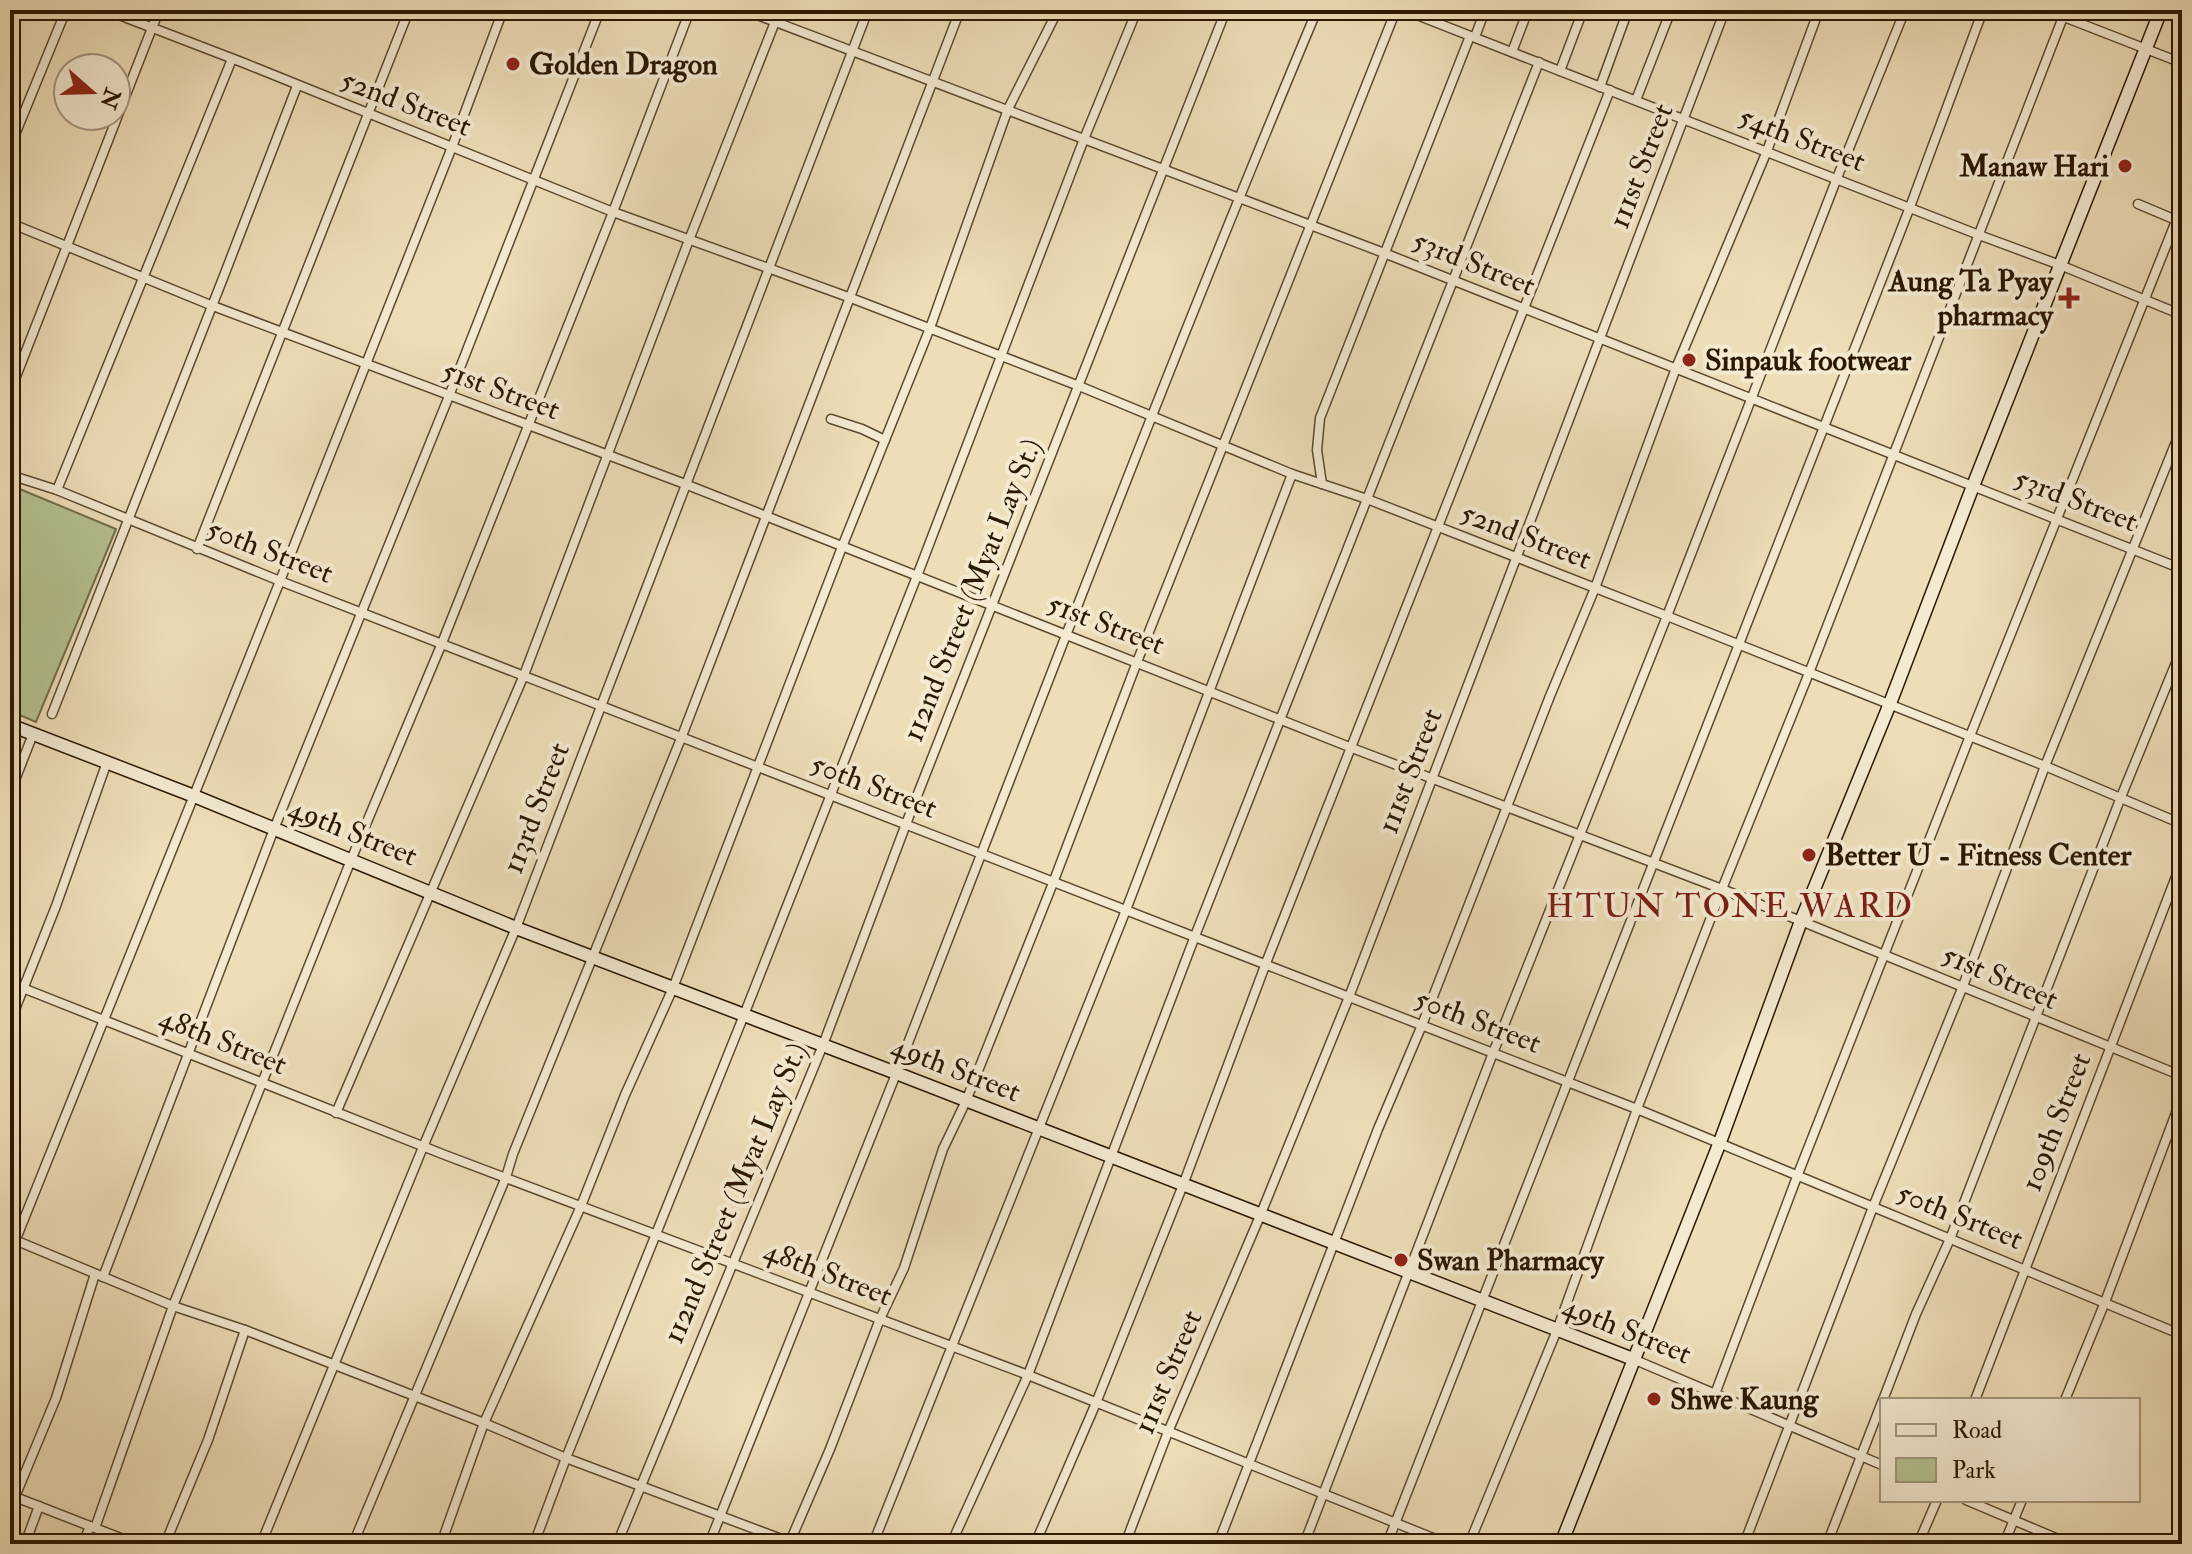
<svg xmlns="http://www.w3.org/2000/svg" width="2192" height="1554" font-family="'IM FELL Double Pica',serif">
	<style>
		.green { fill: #b5c291; stroke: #706d4a; stroke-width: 2 }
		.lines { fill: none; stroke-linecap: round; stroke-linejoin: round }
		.minor-casing { stroke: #5c4a30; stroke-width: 11 }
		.secondary-casing { stroke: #2b1802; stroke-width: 15 }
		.minor { stroke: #f3ead1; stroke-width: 8 }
		.secondary { stroke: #f3ead1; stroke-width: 12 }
		.poi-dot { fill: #8f2418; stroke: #f3ead1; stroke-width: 3 }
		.labels { text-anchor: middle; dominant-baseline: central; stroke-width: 8; stroke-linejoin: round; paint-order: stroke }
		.poi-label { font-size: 30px; font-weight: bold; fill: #2b1802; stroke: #f3ead1; text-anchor: start }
		.street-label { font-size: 30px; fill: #2b1802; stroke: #f3ead1 }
		.quarter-label { font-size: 34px; letter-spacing: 2px; fill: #7a1f14; stroke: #f3ead1 }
	</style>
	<rect width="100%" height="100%" fill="#eddeb8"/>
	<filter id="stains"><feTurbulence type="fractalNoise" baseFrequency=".0025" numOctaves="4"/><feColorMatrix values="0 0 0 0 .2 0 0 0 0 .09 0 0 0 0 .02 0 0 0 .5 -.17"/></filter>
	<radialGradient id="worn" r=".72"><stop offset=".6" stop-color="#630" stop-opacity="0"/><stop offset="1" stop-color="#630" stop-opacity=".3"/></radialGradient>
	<polygon class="green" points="10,485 116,529 36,722 10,711"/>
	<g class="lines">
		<g class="minor-casing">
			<g id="minor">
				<polyline points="106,10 244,63 613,212 851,298 1079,386 1292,474 1367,499 1667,616 2045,766 2182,824"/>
				<polyline points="744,10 1384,253 2182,569"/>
				<polyline points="1404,10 1979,235 2060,265 2182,315"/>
				<polyline points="2046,10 2182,63"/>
				<polyline points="1475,37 1485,10"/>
				<polyline points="1512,52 1528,10"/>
				<polyline points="1560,71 1583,10"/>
				<polyline points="1600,87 1628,10"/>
				<polyline points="1636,100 1671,10"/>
				<polyline points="10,147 66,10"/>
				<polyline points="2138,204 2176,220"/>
				<polyline points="10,223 213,306 685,484 1352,748 1722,889 2182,1076"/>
				<polyline points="10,392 159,10"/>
				<polyline points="831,419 862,429 885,440"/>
				<polyline points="10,475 57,490 280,581 1637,1109 2182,1335"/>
				<polyline points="1322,484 1317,450 1320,418 1470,36"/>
				<polyline points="57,490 232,59"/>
				<polyline points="197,549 409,10"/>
				<path d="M52 714C134 505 217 296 297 86"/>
				<polyline points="10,793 33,734"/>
				<polyline points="10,983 445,1155 1028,1375 1448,1544"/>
				<polyline points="10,1022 56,906 107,762"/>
				<polyline points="336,1113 524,675 689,240 775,22"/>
				<polyline points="10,1238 173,1306 245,1330 484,1423 566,1458 792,1543"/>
				<polyline points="10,1254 280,581 452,147 503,10"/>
				<polyline points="103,1277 274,829 449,396 600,10"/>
				<polyline points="2175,1332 2182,1315"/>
				<polyline points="1633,1359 1882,1465"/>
				<polyline points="1715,1394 1798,1174 1970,736 2182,206"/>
				<polyline points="1883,1400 1916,1314 1950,1239 2121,797 2182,648"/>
				<polyline points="1975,1400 2182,861"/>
				<polyline points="2065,1400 2105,1302 2182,1097"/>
				<polyline points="10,1495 136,1544"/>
				<polyline points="15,1497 56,1398 95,1274"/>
				<polyline points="1966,1500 2070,1544"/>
				<polyline points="95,1528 173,1306 351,860 442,643 613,212 690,10"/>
				<polyline points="25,1544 39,1506"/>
				<polyline points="83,1544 90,1526"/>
				<polyline points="165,1544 208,1440 245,1330"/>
				<polyline points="261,1544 423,1147 516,928 868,10"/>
				<polyline points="353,1544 506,1177 513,1154 682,736 960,10"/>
				<polyline points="441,1544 484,1423 581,1206 625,1095 673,988 842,547 930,328 1008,109 1058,10"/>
				<polyline points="534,1544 566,1458 744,1015 917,576 1084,139 1137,10"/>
				<polyline points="617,1544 823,1045 906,824 1226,10"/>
				<path d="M709 1544C770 1387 835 1231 896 1074 1034 719 1169 362 1317 10"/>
				<polyline points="789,1544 830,1449 880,1319 904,1268 943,1149 966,1101 1053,883 1137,662 1396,10"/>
				<polyline points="873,1544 1126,910 1292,474"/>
				<polyline points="951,1544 1028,1375 1195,936 1539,62"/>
				<polyline points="1035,1544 1096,1403 1183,1185 1266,963 1610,90"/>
				<polyline points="1125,1544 1168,1432 1260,1216 1349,997 1725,10"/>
				<polyline points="1218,1544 1378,1129 1422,1025 1550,696 1595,588 1676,368 1767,151 1819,10"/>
				<polyline points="1304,1544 1493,1053 1667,616 1837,178 1905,10"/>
				<polyline points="1387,1544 1910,207 1983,10"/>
				<polyline points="1469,1544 1557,1330 1637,1109 1722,889 1809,673 2063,17"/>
				<polyline points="1744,1544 1873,1207 1963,986 2045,766 2182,427"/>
				<polyline points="1827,1544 1882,1402"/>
				<polyline points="1918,1544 1937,1500"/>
				<polyline points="2004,1544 2022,1500"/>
			</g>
		</g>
		<g class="secondary-casing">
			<g id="secondary">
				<polyline points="10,725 194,796 516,928 896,1073 1633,1359"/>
				<polyline points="1561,1544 1720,1142 1801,921 1889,706 1973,486 2161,10"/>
			</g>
		</g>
		<use href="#minor" class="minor"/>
		<use href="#secondary" class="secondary"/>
	</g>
	<g class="poi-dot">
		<circle cx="513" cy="64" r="8"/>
		<circle cx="2125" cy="166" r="8"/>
		<path d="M2065 286h8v8h8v8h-8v8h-8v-8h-8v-8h8z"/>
		<circle cx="1689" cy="360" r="8"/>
		<circle cx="1809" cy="855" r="8"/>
		<circle cx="1401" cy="1260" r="8"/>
		<circle cx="1654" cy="1399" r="8"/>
	</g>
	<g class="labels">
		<g class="poi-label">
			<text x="529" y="64">Golden Dragon</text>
			<text x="2109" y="166" text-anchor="end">Manaw Hari</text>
			<text x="2053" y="281" text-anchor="end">Aung Ta Pyay<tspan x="2053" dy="34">pharmacy</tspan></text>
			<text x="1705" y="360">Sinpauk footwear</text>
			<text x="1825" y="855">Better U - Fitness Center</text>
			<text x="1417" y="1260">Swan Pharmacy</text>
			<text x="1670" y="1399">Shwe Kaung</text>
		</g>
		<g class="street-label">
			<text transform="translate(406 103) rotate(21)">52nd Street</text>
			<text transform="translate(1802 139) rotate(21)">54th Street</text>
			<text transform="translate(1641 166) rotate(-69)">111st Street</text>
			<text transform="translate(1474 263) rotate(22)">53rd Street</text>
			<text transform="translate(501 390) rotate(20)">51st Street</text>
			<text transform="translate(2076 500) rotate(21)">53rd Street</text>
			<text transform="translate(1526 536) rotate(21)">52nd Street</text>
			<text transform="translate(270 551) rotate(21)">50th Street</text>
			<text transform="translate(972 590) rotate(-68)">112nd Street (Myat Lay St.)</text>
			<text transform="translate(1106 624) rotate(21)">51st Street</text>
			<text transform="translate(1410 771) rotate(-69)">111st Street</text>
			<text transform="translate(874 786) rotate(21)">50th Street</text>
			<text transform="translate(536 808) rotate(-69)">113rd Street</text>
			<text transform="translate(353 832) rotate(22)">49th Street</text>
			<text transform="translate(2000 977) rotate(23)">51st Street</text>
			<text transform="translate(1478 1021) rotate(21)">50th Street</text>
			<text transform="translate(223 1041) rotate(22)">48th Street</text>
			<text transform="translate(956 1069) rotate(21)">49th Street</text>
			<text transform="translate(2056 1122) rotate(-69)">109th Street</text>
			<text transform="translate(735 1193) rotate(-67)">112nd Street (Myat Lay St.)</text>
			<text transform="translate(1960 1216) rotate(22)">50th Srteet</text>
			<text transform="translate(828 1273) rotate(21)">48th Street</text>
			<text transform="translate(1627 1330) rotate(22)">49th Street</text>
			<text transform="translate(1168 1372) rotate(-67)">111st Street</text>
		</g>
		<g class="quarter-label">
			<text x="1730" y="906">HTUN TONE WARD</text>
		</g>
	</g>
	<rect width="2192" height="1554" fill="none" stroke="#eddeb8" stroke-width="40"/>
	<rect x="12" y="12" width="2168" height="1530" fill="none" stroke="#2b1802" stroke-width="4"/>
	<rect x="20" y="20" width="2152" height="1514" fill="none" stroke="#2b1802" stroke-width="2"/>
	<rect x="1880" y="1398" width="260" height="104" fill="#f3ead1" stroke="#a3967e" stroke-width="2"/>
	<rect x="1896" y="1424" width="40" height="12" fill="#f3ead1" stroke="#a3967e" stroke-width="2"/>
	<text x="1952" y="1438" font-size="24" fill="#2b1802">Road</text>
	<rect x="1896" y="1458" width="40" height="24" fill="#b5c291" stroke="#a3967e" stroke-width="2"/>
	<text x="1952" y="1478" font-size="24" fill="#2b1802">Park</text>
	<g transform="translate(92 92) rotate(110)"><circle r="38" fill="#f3ead1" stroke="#a3967e" stroke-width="2"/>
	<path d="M0-6L14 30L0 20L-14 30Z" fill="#8f2418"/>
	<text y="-12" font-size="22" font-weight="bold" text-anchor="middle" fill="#2b1802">N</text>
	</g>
	<rect width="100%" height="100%" filter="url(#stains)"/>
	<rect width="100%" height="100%" fill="url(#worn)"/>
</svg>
